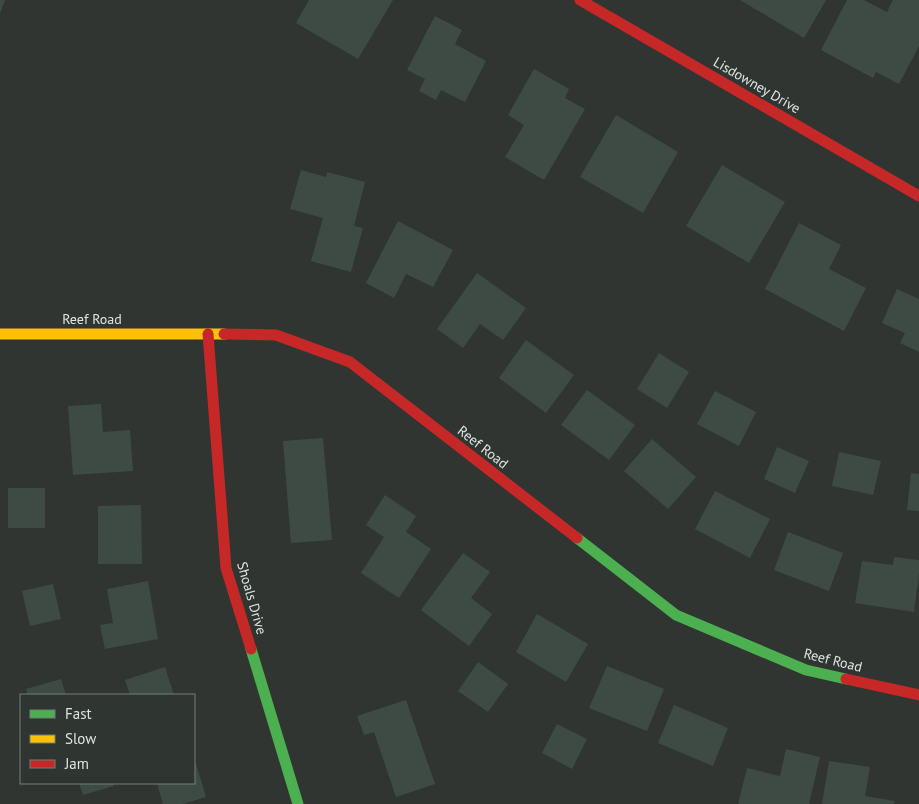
<svg xmlns="http://www.w3.org/2000/svg" width="919" height="804" font-family="'PT Sans',sans-serif">
	<style>
		.building { fill: #3e4b44 }
		.lines { fill: none; stroke-linecap: round; stroke-linejoin: round }
		.fast { stroke: #4caf50; stroke-width: 11 }
		.slow { stroke: #ffc107; stroke-width: 11 }
		.jam { stroke: #c62828; stroke-width: 11 }
		.labels { text-anchor: middle; dominant-baseline: central; stroke-width: 4; stroke-linejoin: round; paint-order: stroke }
		.street-label { font-size: 14px; fill: #dfe4e1; stroke: #2f3632 }
	</style>
	<rect width="100%" height="100%" fill="#303532"/>
	<g class="building">
		<polygon points="0,0 5,0 0,13"/>
		<polygon points="309,0 393,0 358,59 296,23"/>
		<polygon points="740,0 826,0 804,38"/>
		<polygon points="847,0 864,0 887,12 893,0 919,0 919,46 899,84 876,72 873,78 821,50"/>
		<polygon points="435,16 462,30 455,44 486,61 465,102 441,90 436,100 419,91 425,79 407,70"/>
		<polygon points="534,69 569,89 565,98 585,109 544,180 505,157 524,125 508,115"/>
		<polygon points="616,115 678,152 643,213 580,177"/>
		<polygon points="722,165 785,202 749,263 686,226"/>
		<polygon points="301,170 326,177 327,172 365,182 354,226 363,228 351,272 311,261 323,218 290,209"/>
		<polygon points="398,221 453,250 433,287 406,274 394,298 366,283"/>
		<polygon points="799,223 841,245 829,269 866,288 844,331 765,289"/>
		<polygon points="477,273 526,308 503,340 480,324 463,348 437,329"/>
		<polygon points="897,289 919,299 919,352 900,343 905,333 882,323"/>
		<polygon points="526,340 574,375 546,413 499,378"/>
		<polygon points="659,353 689,372 667,408 637,389"/>
		<polygon points="587,390 635,425 609,460 561,425"/>
		<polygon points="715,391 756,412 739,446 697,424"/>
		<polygon points="101,404 103,432 130,430 133,471 73,475 68,406"/>
		<polygon points="323,438 332,540 291,543 283,441"/>
		<polygon points="652,439 696,477 668,509 624,471"/>
		<polygon points="777,447 809,461 795,493 764,479"/>
		<polygon points="839,452 881,461 873,495 832,486"/>
		<polygon points="911,473 919,474 919,511 907,510"/>
		<rect x="8" y="488" width="37" height="40"/>
		<polygon points="715,491 770,519 750,558 695,529"/>
		<polygon points="385,495 416,516 406,532 431,549 399,598 361,573 384,537 366,525"/>
		<polygon points="141,505 142,564 98,564 98,506"/>
		<polygon points="788,532 843,553 829,591 774,570"/>
		<polygon points="463,553 490,572 471,598 492,614 469,646 421,610"/>
		<polygon points="894,557 919,560 919,573 914,612 855,603 862,561 893,565"/>
		<polygon points="148,581 158,639 105,649 100,625 113,623 107,589"/>
		<polygon points="53,584 61,619 30,626 22,591"/>
		<polygon points="537,614 588,644 566,682 516,652"/>
		<polygon points="478,662 508,684 488,712 458,691"/>
		<polygon points="607,666 664,689 647,731 589,708"/>
		<polygon points="165,667 174,695 130,695 125,680"/>
		<polygon points="61,679 66,695 28,695 26,689"/>
		<polygon points="406,700 435,784 396,797 374,732 364,735 357,716"/>
		<polygon points="674,705 728,728 713,766 658,743"/>
		<polygon points="557,724 587,739 572,769 542,753"/>
		<polygon points="786,749 820,757 809,804 738,804 747,768 780,776"/>
		<polygon points="194,757 206,797 183,804 163,804 157,783 194,783"/>
		<polygon points="829,761 870,767 865,796 895,801 894,804 822,804"/>
		<polygon points="79,783 113,783 114,786 83,795"/>
	</g>
	<g class="lines">
		<g class="fast">
			<polyline points="577,538 676,615 806,670 846,679"/>
			<polyline points="251,649 298,804"/>
		</g>
		<polyline class="slow" points="0,334 224,334"/>
		<g class="jam">
			<polyline points="580,0 919,196"/>
			<polyline points="208,334 226,568 251,649"/>
			<polyline points="224,334 276,335 350,362 577,538"/>
			<polyline points="846,679 919,695"/>
		</g>
	</g>
	<g class="labels">
		<g class="street-label">
			<text transform="translate(757 85) rotate(30)">Lisdowney Drive</text>
			<text x="92" y="319">Reef Road</text>
			<text transform="translate(483 447) rotate(38)">Reef Road</text>
			<text transform="translate(252 598) rotate(74)">Shoals Drive</text>
			<text transform="translate(833 660) rotate(14)">Reef Road</text>
		</g>
	</g>
	<rect x="20" y="694" width="175" height="90" fill="#2f3632" stroke="#757c78"/>
	<rect x="30" y="710" width="25" height="8" fill="#4caf50" stroke="#757c78"/>
	<text x="65" y="719" font-size="15" fill="#dfe4e1">Fast</text>
	<rect x="30" y="735" width="25" height="8" fill="#ffc107" stroke="#757c78"/>
	<text x="65" y="744" font-size="15" fill="#dfe4e1">Slow</text>
	<rect x="30" y="760" width="25" height="8" fill="#c62828" stroke="#757c78"/>
	<text x="65" y="769" font-size="15" fill="#dfe4e1">Jam</text>
</svg>
